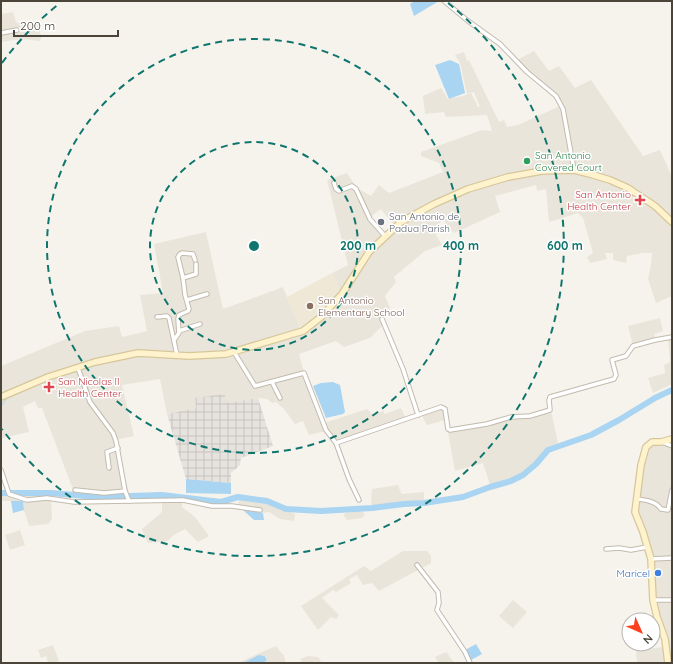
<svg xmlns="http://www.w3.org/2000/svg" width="673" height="664" font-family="Quicksand,sans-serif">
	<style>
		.residential { fill: #eae5da }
		.industrial { fill: url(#industrial-grid) }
		.education { fill: #efe8d6 }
		.water { fill: #a9d4f2 }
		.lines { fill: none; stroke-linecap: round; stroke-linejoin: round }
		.stream { stroke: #a9d4f2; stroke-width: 1 }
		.river { stroke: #a9d4f2; stroke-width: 6 }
		.street-casing { stroke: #c2bbae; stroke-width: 5.5 }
		.secondary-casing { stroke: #d6c79b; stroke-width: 8 }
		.street { stroke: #fff; stroke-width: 3.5 }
		.secondary { stroke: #fff3cd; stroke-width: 5.5 }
		.ring { fill: none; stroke: #0f766e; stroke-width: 2; stroke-dasharray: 7 5 }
		.leisure-dot { fill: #2e9e5b; stroke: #fff; stroke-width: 1.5 }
		.health-dot { fill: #e0444e; stroke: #fff; stroke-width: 1.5 }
		.worship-dot { fill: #6b7280; stroke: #fff; stroke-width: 1.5 }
		.education-dot { fill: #8d6e63; stroke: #fff; stroke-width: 1.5 }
		.shop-dot { fill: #3f7fe0; stroke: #fff; stroke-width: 1.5 }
		.labels { text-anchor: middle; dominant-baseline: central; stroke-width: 3; stroke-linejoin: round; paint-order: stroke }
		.leisure-label { font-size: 10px; fill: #27864d; stroke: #fff; text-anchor: start }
		.health-label { font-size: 10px; fill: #be3a42; stroke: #fff; text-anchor: end }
		.worship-label { font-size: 10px; fill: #5b616d; stroke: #fff; text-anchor: start }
		.education-label { font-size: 10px; fill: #785e54; stroke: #fff; text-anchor: start }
		.shop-label { font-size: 10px; fill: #366cbe; stroke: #fff; text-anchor: end }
		.centre { fill: #0f766e; stroke: #fff; stroke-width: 2 }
		.ring-label { font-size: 12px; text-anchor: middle; font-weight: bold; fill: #0f766e; stroke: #fff; stroke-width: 3; stroke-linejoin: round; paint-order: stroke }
	</style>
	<defs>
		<pattern id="industrial-grid" width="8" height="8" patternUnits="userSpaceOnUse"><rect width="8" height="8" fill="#e6e2dd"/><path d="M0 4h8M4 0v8" fill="none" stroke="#c7c3be"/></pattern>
	</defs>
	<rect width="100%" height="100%" fill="#f6f3ec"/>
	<g class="residential">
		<polygon points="13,12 16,22 26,26 39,24 41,38 40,41 22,39 1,42 1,14"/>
		<polygon points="534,51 549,71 559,66 575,88 591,80 643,156 660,150 672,177 672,218 644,195 609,177 575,169 562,104 517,60"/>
		<polygon points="464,52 467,61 469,60 499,122 504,120 507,127 518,125 560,106 562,110 573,169 541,168 508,176 468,188 432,201 393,224 381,209 370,217 368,216 381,236 368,251 341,292 332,273 348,265 327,180 347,173 356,187 351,185 339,189 337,188 334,183 333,183 335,190 339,192 352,187 355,190 366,212 357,188 371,196 379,185 389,193 443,172 439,163 421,156 421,152 482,130 492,131 487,115 446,117 444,112 425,114 423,96 441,88 448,99 463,96 471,93 478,107 480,107 474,92 467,94 460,63 455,55"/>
		<polygon points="541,172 574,172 609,181 642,197 672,222 672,296 656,303 648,279 651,265 652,253 643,253 627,256 626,263 613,260 613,253 605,253 607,259 590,263 587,257 593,253 583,218 578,213 549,222 546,189 537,191 536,185 495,196 500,212 454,233 446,225 444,219 433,229 442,245 425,251 394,277 396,282 385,296 390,308 382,315 386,322 370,338 344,347 336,341 299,354 304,373 271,382 266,381 256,386 236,353 303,333 322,318 371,253 395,227 434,205 468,191 508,179"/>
		<polygon points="206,232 223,309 283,287 301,330 225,353 183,354 179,350 170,319 175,351 173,353 138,352 95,361 1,395 1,366 85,331 119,326 122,337 147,331 140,295 163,293 154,244"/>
		<polygon points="660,318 663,331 654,334 655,339 633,346 628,326"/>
		<polygon points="668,339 672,339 672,384 653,393 648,378 665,373 664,365 670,362"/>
		<polygon points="138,354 234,354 254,386 303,374 326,431 309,435 303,421 295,424 284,409 276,402 272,403 267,399 258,398 228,403 196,398 196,408 167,414 160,379 122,385 134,436 115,440 129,493 96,495 74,492 42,408 38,408 35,401 23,407 29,432 1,438 1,399 48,378 96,364"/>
		<polygon points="401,408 405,417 337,440 327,430 324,423 367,409 373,415 383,411 385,414"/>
		<polygon points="441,409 443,410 445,420 444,420 428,425 426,424 422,415"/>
		<polygon points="551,411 558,443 547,449 532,466 522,473 511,479 490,485 483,463 455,471 448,432"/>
		<polygon points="650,443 661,443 672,446 672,663 669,663 655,608 653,567 638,518 638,499 643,465"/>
		<polygon points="398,485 401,493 403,494 424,492 424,500 372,506 371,499 372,489"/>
		<polygon points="1,494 51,496 52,519 48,524 29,526 24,510 23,501 1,501"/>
		<polygon points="162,497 183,501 182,507 195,517 209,536 198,542 185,529 174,535 167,541 148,543 142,529 162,512"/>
		<polygon points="239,498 265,502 295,514 294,521 280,519 269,512 263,513 238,509"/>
		<polygon points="361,511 365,514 362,518 347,520 344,516 345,513"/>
		<polygon points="20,530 25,545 10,550 5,535"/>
		<polygon points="403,551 427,551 431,556 431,563 379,591 372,583 363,585 357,575 349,579 351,583 336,592 333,590 322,598 339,615 336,619 331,617 318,630 301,606 364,566 371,571"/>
		<polygon points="513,600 527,612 513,628 499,616"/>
		<polygon points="53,645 59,661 55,663 48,663 46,656 41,658 38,650"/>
		<polygon points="276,646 284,656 286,663 263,663 267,660 266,656 260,655 243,663 237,663"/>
		<polygon points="665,647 667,663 637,663 636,650"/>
		<polygon points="446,652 448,654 454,663 439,663 435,657"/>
		<polygon points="308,656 318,657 322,663 302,663 300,659"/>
	</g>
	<polygon class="industrial" points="224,394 228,403 258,398 273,446 241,458 240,465 231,473 231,483 186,479 167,414 196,408 195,398"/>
	<polygon class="education" points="332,273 341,292 319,316 301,330 287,297"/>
	<g class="water">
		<polygon points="415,1 439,1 414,16 410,4"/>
		<polygon points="450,60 459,64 465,93 449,99 435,65"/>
		<polygon points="333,382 340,385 345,412 343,414 326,418 313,386 321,383"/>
		<polygon points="186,479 231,483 231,494 186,493"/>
		<polygon points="11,501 23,501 24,510 13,513"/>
		<polygon points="243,510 263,513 264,520 254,520"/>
		<polygon points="476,644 482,654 471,660 465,650"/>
		<polygon points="259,655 265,656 267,660 263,663 243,663"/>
	</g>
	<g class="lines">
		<polyline class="stream" points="1,406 7,398"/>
		<polyline class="river" points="1,493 52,493 96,497 162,495 221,502 238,497 267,501 286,509 321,511 372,508 404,504 424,503 463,497 490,487 511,481 523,475 536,464 548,450 591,435 619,420 655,398 672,390"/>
		<g class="street-casing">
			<g id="street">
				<polyline points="444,1 468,21 500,44 527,72 556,96 563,109 574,170"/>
				<polyline points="1,33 17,30"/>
				<polyline points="334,183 336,189 339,191 352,186 356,189 370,219 385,236"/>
				<polyline points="195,260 193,254 182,253 180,254 178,257 183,278 196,274 196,264"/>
				<polyline points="187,300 207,294"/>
				<polyline points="157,317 167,316 169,318 177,355"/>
				<polyline points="382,319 403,369 418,415"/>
				<polyline points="179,331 200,324"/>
				<polyline points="174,340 179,333 178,319 179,315 188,311 189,309 185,295 183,278"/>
				<polyline points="234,352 255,386 304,373 326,430 336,443 441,407 445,409 448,429 450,430 487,424 511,417 530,416 550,410 549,400 550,397 614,379 616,375 612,360 626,356 633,346 655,340 672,337"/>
				<polyline points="272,382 280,398"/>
				<polyline points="662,442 672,446"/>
				<polyline points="336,443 349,479 359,500"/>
				<polyline points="109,468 107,452 118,448"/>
				<polyline points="1,470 9,494 27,500 47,498 74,502 129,501"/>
				<polyline points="75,490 104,493 125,491 116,441 113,433 90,402 78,368"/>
				<polyline points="125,491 129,501 183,500 212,506 232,506 260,510"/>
				<path d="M637 499C645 500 656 501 661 509L668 510 672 490"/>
				<polyline points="606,549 619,548 631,550 647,547"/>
				<polyline points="651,559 672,558"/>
				<polyline points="417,565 438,592 439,603 437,610 465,652 470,663"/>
				<polyline points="653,600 672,600"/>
			</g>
		</g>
		<g class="secondary-casing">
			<g id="secondary">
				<polyline points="1,397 48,377 95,362 138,353 189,356 226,354 303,331 321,317 331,306 342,294 369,252 401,222 434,204 468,189 508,177 542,171 574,170 590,174 610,180 628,188 655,206 672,222"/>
				<polyline points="668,663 665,639 657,617 653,600 651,559 643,532 635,512 641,465 646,447 652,442 661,442 672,439"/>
			</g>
		</g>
		<use href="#street" class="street"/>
		<use href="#secondary" class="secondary"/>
	</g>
	<g class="ring">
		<circle cx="254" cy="246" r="104"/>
		<circle cx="254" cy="246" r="207"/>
		<path d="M2 63A311 311 0 0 1 60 3M448 3A311 311 0 1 1 2 429"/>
	</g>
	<circle class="leisure-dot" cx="527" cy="161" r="4"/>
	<g class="health-dot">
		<path d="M638 194h4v4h4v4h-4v4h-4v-4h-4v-4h4z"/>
		<path d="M47 381h4v4h4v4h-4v4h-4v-4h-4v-4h4z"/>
	</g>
	<circle class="worship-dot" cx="381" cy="222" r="4"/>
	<circle class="education-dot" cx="310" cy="306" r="4"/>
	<circle class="shop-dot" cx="658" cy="573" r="4"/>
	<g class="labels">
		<g class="leisure-label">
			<text x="535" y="155">San Antonio<tspan x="535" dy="12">Covered Court</tspan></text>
		</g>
		<g class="health-label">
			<text x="631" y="194">San Antonio<tspan x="631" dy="12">Health Center</tspan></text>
			<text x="58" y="381" text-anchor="start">San Nicolas II<tspan x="58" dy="12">Health Center</tspan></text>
		</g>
		<g class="worship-label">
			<text x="389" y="216">San Antonio de<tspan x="389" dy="12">Padua Parish</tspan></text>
		</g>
		<g class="education-label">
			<text x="318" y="300">San Antonio<tspan x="318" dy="12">Elementary School</tspan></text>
		</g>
		<g class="shop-label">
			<text x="650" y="573">Maricel</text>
		</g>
	</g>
	<circle cx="254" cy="246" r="6" class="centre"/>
	<g class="ring-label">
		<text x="358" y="250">200 m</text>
		<text x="461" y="250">400 m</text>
		<text x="565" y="250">600 m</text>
	</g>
	<rect width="673" height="664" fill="none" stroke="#4b4439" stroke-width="4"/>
	<g transform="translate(641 632) rotate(135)"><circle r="19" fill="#ffffff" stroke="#b7b4b0"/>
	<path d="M0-3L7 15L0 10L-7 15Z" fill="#fc3f1d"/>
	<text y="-6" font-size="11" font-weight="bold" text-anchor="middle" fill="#4b4439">N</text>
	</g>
	<path d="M14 30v6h104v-6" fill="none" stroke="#4b4439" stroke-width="2"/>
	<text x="20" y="30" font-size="12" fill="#4b4439" stroke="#ffffff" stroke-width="3" paint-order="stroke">200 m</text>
</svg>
